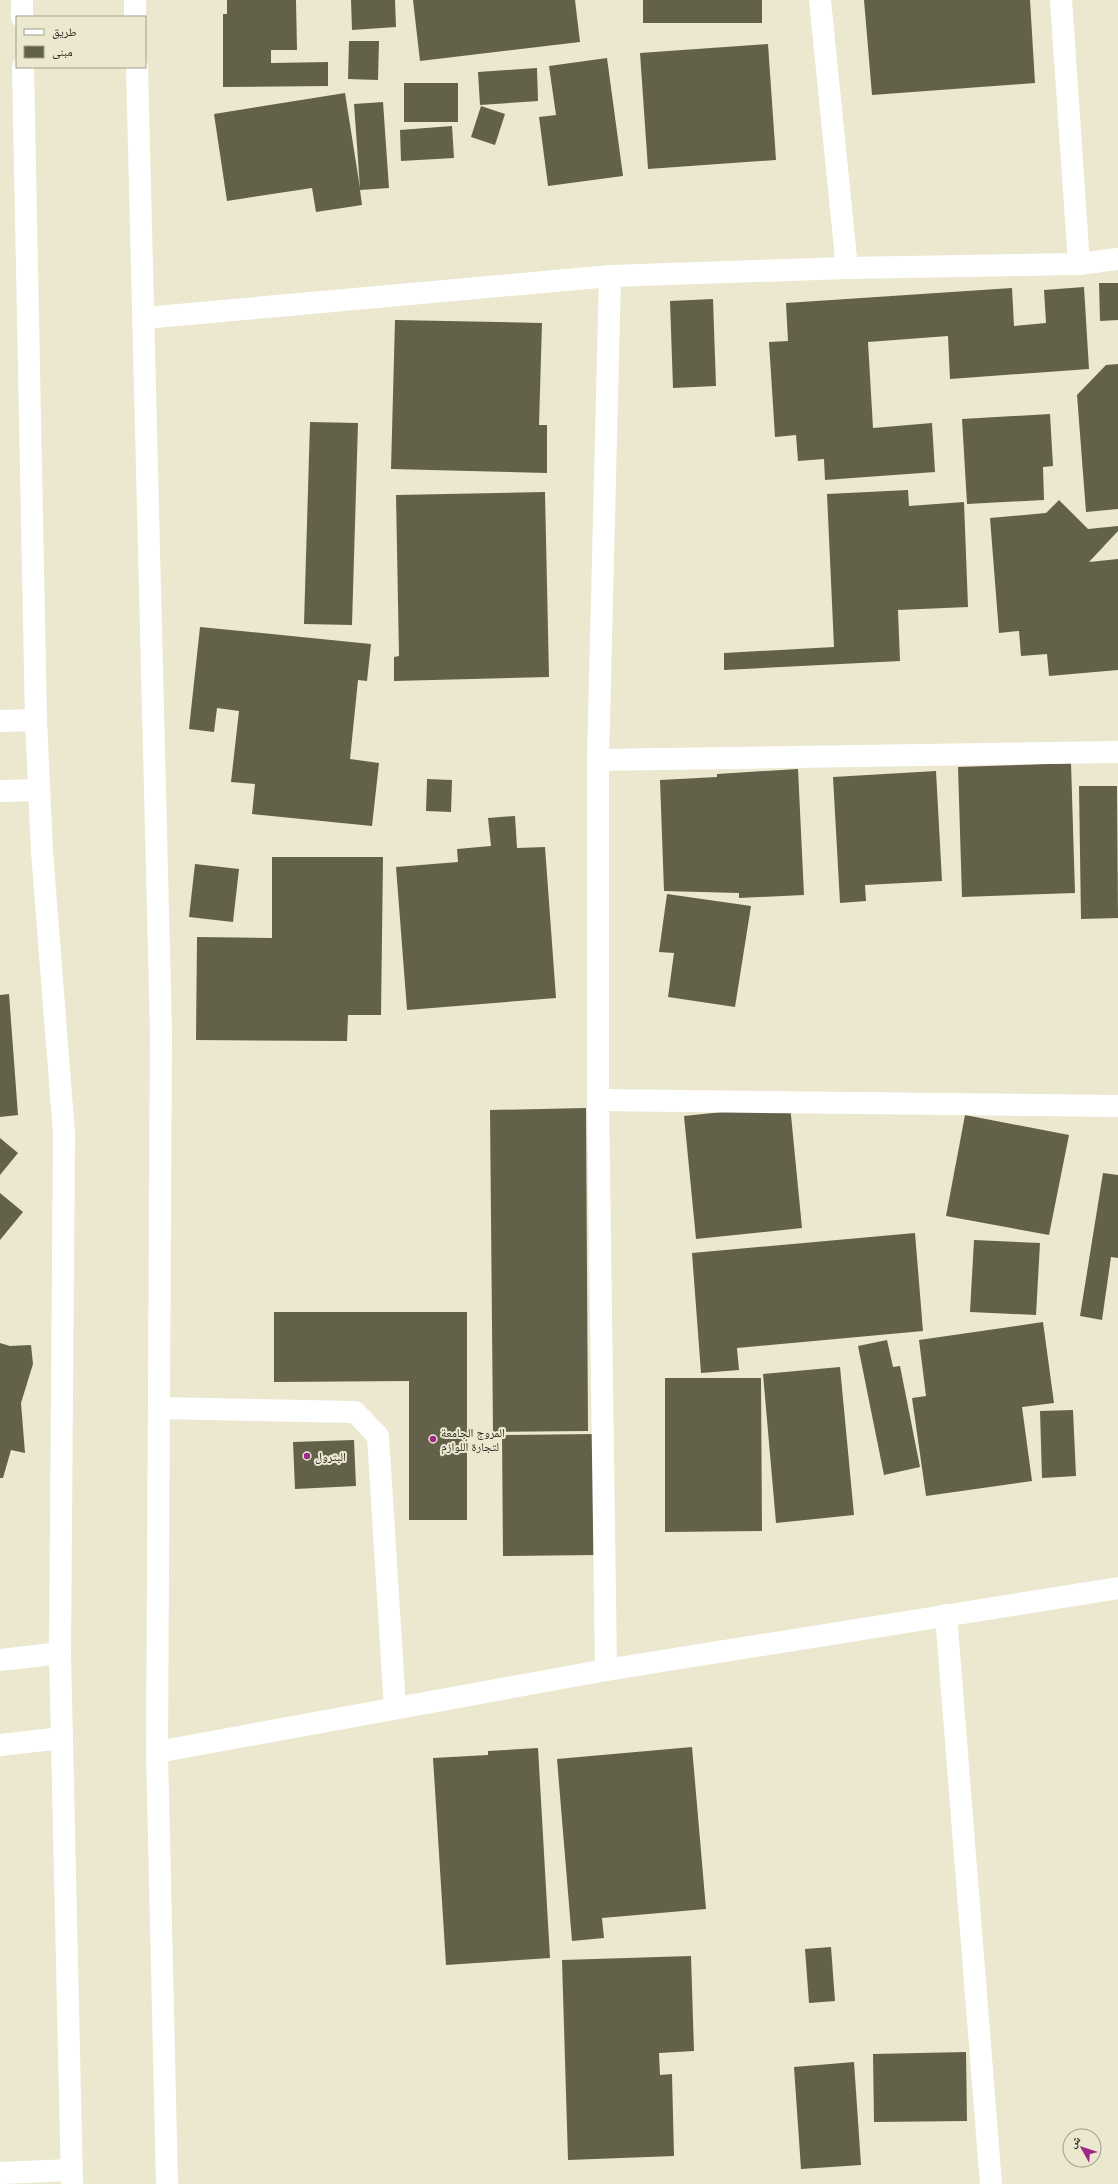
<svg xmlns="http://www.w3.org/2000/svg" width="1118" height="2184" font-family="Poppins,'Noto Naskh Arabic',sans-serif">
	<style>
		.building { fill: #64614b }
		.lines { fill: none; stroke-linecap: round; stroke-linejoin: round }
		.street { stroke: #fff; stroke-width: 22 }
		.secondary { stroke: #fff; stroke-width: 22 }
		.poi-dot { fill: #9d2a86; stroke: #ebe8cf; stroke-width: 1.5 }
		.labels { text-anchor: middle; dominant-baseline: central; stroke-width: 4; stroke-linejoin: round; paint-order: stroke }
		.poi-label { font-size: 12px; fill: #2d2c22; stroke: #ebe8cf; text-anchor: start }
	</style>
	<rect width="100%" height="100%" fill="#ebe8cf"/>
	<g class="building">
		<polygon points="227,0 296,0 297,50 271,50 271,63 328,62 328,86 223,87 223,14 227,14"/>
		<polygon points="351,0 395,0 396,27 352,30"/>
		<polygon points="413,0 575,0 580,42 420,61"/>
		<rect x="643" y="0" width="119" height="23"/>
		<polygon points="864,0 1030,0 1035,83 872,95"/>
		<polygon points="349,41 379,41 378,80 348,79"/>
		<polygon points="768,44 776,160 648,169 640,53"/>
		<polygon points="607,58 623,176 548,186 539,117 556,115 549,66"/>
		<polygon points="537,68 538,101 480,105 478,72"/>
		<rect x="404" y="83" width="54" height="39"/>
		<polygon points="345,93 360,188 354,104 383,102 389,188 360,190 362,205 316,212 312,188 227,201 214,114"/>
		<polygon points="481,106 505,114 495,145 471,137"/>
		<polygon points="452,126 454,158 401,161 400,130"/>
		<polygon points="1099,283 1118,283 1118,320 1100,321"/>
		<polygon points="1084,287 1089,369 950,379 948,336 868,342 873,428 932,423 935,472 825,480 824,459 798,461 796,435 775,437 769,342 788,341 786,303 1012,288 1014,326 1046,323 1044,290"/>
		<polygon points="713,299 716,386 673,388 670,301"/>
		<polygon points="395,320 542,323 539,425 547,425 547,473 391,469"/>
		<polygon points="1118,364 1118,509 1086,512 1077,395 1106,365"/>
		<polygon points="1050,414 1053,466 1043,467 1044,500 967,504 962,419"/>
		<polygon points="310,422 358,423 352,625 304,624"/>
		<polygon points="908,490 909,506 964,502 968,607 898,610 900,661 724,670 724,653 834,647 827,494"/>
		<polygon points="545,492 549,677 394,681 394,657 399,656 396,495"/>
		<polygon points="1059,500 1088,529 1118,526 1118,531 1089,562 1118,559 1118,670 1049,676 1047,654 1021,656 1019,631 999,633 990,518 1046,513"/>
		<polygon points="200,627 371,644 367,681 358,680 350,759 379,763 372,826 252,814 255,784 231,782 239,711 217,708 214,732 189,729"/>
		<polygon points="1071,763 1075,893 962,897 958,767"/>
		<polygon points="798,769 804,895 739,898 739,893 664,891 660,780 717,777 717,774"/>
		<polygon points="936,771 942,881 865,885 866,901 840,903 833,777"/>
		<polygon points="427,779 452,780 451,812 426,811"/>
		<polygon points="1079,786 1117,786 1118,918 1081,919"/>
		<polygon points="515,816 517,848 545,847 556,998 407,1010 396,867 458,862 457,849 491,846 488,818"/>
		<polygon points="272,857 383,857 381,1015 348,1015 347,1041 196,1040 197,937 272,938"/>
		<polygon points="195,864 239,869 233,922 189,917"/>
		<polygon points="667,894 751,906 735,1007 668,997 674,953 659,952"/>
		<polygon points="9,994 18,1115 0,1117 0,995"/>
		<polygon points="790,1105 802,1228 696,1239 684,1116"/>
		<polygon points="586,1108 588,1431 493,1432 490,1110"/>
		<polygon points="965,1115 1069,1135 1049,1235 946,1216"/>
		<polygon points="0,1138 18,1153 0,1175"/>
		<polygon points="1103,1173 1118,1175 1118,1258 1111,1257 1102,1320 1080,1316"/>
		<polygon points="0,1193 23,1212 0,1240"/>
		<polygon points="915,1233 923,1331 737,1348 739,1370 701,1373 692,1253"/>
		<polygon points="974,1240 1040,1243 1036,1315 970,1312"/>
		<polygon points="274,1312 467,1312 467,1520 409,1520 409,1381 274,1382"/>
		<polygon points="1043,1322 1054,1403 1022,1407 1032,1481 926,1496 912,1398 926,1396 919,1340"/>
		<polygon points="887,1340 893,1367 900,1366 920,1467 884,1475 858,1346"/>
		<polygon points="0,1343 10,1346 31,1345 33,1364 21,1403 25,1453 11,1450 3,1478 0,1478"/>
		<polygon points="840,1367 854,1515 776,1523 763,1374"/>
		<polygon points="665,1378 761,1378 762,1531 665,1532"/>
		<polygon points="1073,1410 1076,1476 1042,1478 1040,1411"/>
		<polygon points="595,1434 596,1555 503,1556 502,1435"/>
		<polygon points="354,1440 356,1486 295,1489 293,1442"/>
		<polygon points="692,1747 706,1909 602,1918 604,1938 572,1941 557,1759"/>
		<polygon points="538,1748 550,1958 446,1965 433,1758 488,1755 488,1751"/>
		<polygon points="831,1947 835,2001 809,2003 805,1949"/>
		<polygon points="691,1956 694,2051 659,2053 660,2075 672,2074 674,2156 568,2160 562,1960"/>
		<polygon points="966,2052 967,2121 874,2122 873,2054"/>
		<polygon points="854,2062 861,2165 801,2169 794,2067"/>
	</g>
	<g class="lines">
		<g class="street">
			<polyline points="820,0 847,268"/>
			<polyline points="1061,0 1079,264"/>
			<polyline points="145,318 610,276 847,268 1079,264 1118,259"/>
			<polyline points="0,721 36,720"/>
			<polyline points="598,760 1118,752"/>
			<polyline points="0,791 39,790"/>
			<polyline points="598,1100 1118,1106"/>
			<polyline points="159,1408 355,1412 378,1436 395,1708"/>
			<polyline points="946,1615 991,2184"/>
			<polyline points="0,1660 60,1653"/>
			<polyline points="606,1670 1118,1588"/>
			<polyline points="0,1745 62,1738"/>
			<polyline points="157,1752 606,1670 598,1100 598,760 610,276"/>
			<polyline points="0,2173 71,2170"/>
		</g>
		<g class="secondary">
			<polyline points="22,0 22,17"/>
			<polyline points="135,0 135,17"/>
			<polyline points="23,67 36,720 42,852 64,1133 60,1653 72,2184"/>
			<polyline points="137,67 161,1032 157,1752 167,2184"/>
		</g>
	</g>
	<g class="poi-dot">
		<circle cx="433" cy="1439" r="4"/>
		<circle cx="307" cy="1456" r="4"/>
	</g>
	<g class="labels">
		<g class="poi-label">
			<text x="441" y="1432">المروج الجامعة<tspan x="441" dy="14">لتجارة اللوازم</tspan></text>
			<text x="315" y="1456">البترول</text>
		</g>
	</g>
	<rect x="16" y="16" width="130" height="52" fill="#ebe8cf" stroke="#9f9d8a"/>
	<rect x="24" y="29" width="20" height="6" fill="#ffffff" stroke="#9f9d8a"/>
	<text x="52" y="36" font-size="12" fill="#2d2c22">طريق</text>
	<rect x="24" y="46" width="20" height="12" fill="#64614b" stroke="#9f9d8a"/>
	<text x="52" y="56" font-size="12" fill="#2d2c22">مبنى</text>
	<g transform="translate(1082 2148) rotate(309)"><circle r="19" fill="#ebe8cf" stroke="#9f9d8a"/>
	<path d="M0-3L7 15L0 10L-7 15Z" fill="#9d2a86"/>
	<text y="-6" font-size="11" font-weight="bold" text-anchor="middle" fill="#2d2c22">ش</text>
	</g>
</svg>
